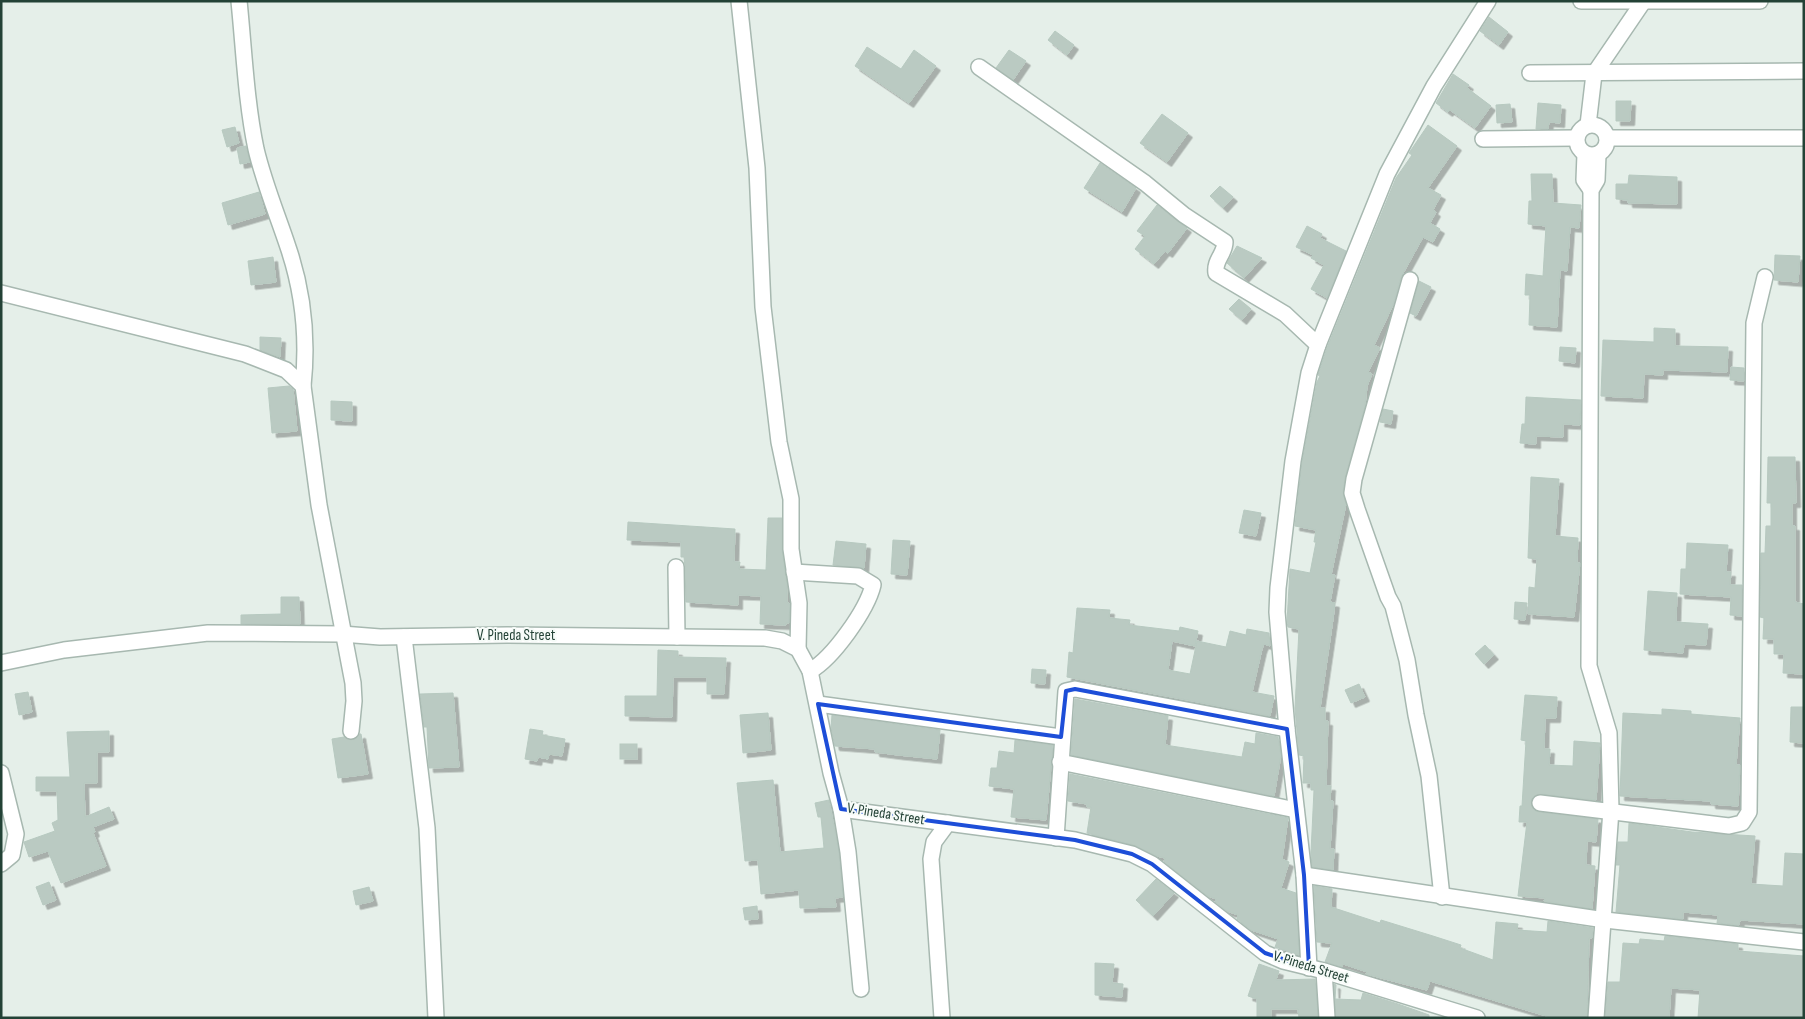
<svg xmlns="http://www.w3.org/2000/svg" width="1805" height="1019" font-family="'Sofia Sans Condensed',sans-serif">
	<style>
		.building { fill: #bacac2; stroke: #b7c9c0; filter: url(#shadow) }
		.lines { fill: none; stroke-linecap: round; stroke-linejoin: round }
		.minor-casing { stroke: #a7b8b0; stroke-width: 18 }
		.minor { stroke: #fff; stroke-width: 15 }
		.marked { fill: none; stroke: #1d4ed8; stroke-width: 4; stroke-linejoin: round }
		.labels { text-anchor: middle; dominant-baseline: central; stroke-width: 4; stroke-linejoin: round; paint-order: stroke }
		.street-label { font-size: 15px; fill: #234236; stroke: #f6fbf8 }
	</style>
	<defs>
		<filter id="shadow"><feDropShadow dx="4.5" dy="4.5" stdDeviation="0" flood-color="#0004"/></filter>
	</defs>
	<rect width="100%" height="100%" fill="#e5efe9"/>
	<g class="building">
		<polygon points="1489,17 1508,32 1499,45 1480,31"/>
		<polygon points="1055,31 1074,45 1067,55 1048,40"/>
		<polygon points="867,47 901,69 914,50 936,66 909,103 855,66"/>
		<polygon points="1009,50 1026,61 1013,80 996,68"/>
		<polygon points="1453,74 1469,85 1467,88 1491,106 1475,128 1450,110 1448,112 1436,103"/>
		<polygon points="1616,101 1631,101 1630,121 1616,121"/>
		<polygon points="1538,103 1561,105 1560,123 1549,122 1548,129 1536,129"/>
		<polygon points="1510,104 1512,122 1497,123 1496,105"/>
		<polygon points="1162,114 1188,133 1167,162 1140,143"/>
		<polygon points="1428,125 1457,146 1428,188 1441,195 1433,210 1436,212 1430,223 1440,229 1433,242 1423,237 1401,277 1393,305 1374,345 1380,348 1368,372 1372,374 1367,386 1365,406 1345,478 1343,492 1346,504 1331,575 1335,575 1330,602 1335,603 1333,619 1320,708 1325,708 1325,721 1328,721 1326,786 1331,786 1330,801 1333,801 1330,849 1334,849 1333,870 1312,867 1311,852 1314,790 1311,790 1311,783 1303,783 1304,756 1299,755 1295,708 1299,629 1288,627 1287,622 1290,569 1310,573 1316,542 1314,542 1316,530 1295,526 1302,462 1317,382 1320,376 1318,375 1327,348 1396,178 1412,155 1409,153"/>
		<polygon points="235,127 239,143 227,147 222,130"/>
		<polygon points="246,146 250,162 240,164 237,148"/>
		<polygon points="1100,163 1136,188 1122,212 1084,188"/>
		<polygon points="1531,174 1552,174 1553,203 1581,205 1579,228 1570,227 1567,271 1560,270 1557,327 1529,325 1530,295 1525,295 1526,274 1543,276 1546,226 1528,224 1529,201 1532,201"/>
		<polygon points="1629,175 1677,177 1677,204 1628,203 1628,200 1616,199 1616,184 1628,184"/>
		<polygon points="1220,186 1233,197 1223,208 1210,196"/>
		<polygon points="259,192 265,214 228,225 222,203"/>
		<polygon points="1157,205 1187,228 1168,253 1165,251 1154,264 1135,249 1145,236 1137,231"/>
		<polygon points="1307,226 1322,234 1320,238 1346,251 1327,298 1311,289 1324,265 1311,258 1313,255 1296,247"/>
		<polygon points="1237,246 1262,258 1244,278 1227,263"/>
		<polygon points="1775,255 1800,256 1798,282 1774,280"/>
		<polygon points="273,257 276,282 251,285 248,261"/>
		<polygon points="1419,281 1431,287 1416,316 1410,313"/>
		<polygon points="1239,299 1251,309 1242,320 1229,309"/>
		<polygon points="1654,328 1675,329 1675,346 1728,347 1727,372 1663,370 1663,375 1644,374 1643,398 1601,396 1603,340 1654,342"/>
		<polygon points="260,337 281,338 280,357 260,350"/>
		<polygon points="1560,347 1576,348 1575,363 1559,361"/>
		<polygon points="1731,367 1744,368 1744,381 1730,380"/>
		<polygon points="289,386 293,389 297,431 272,433 268,388"/>
		<polygon points="1526,397 1581,400 1580,425 1563,424 1563,437 1536,436 1536,444 1520,443 1522,424 1525,424"/>
		<polygon points="331,401 352,402 352,421 331,420"/>
		<polygon points="1383,409 1393,411 1391,424 1380,422"/>
		<polygon points="1768,457 1795,457 1796,503 1792,503 1792,526 1795,526 1795,602 1804,604 1804,674 1783,673 1784,654 1774,654 1774,639 1763,639 1764,618 1760,617 1761,553 1765,553 1766,526 1771,526 1771,503 1767,503"/>
		<polygon points="1531,477 1559,479 1555,536 1578,538 1577,563 1580,563 1574,617 1528,614 1529,587 1535,588 1537,559 1528,558"/>
		<polygon points="1244,510 1261,513 1256,536 1239,533"/>
		<polygon points="768,518 782,518 782,550 787,585 787,602 790,604 789,623 786,623 786,625 760,624 761,596 738,595 738,605 686,602 685,567 684,557 681,557 681,542 627,540 628,522 735,529 734,562 740,562 739,569 766,570"/>
		<polygon points="893,540 910,541 907,575 891,574"/>
		<polygon points="836,541 866,544 864,568 833,565"/>
		<polygon points="1687,543 1728,545 1726,572 1731,572 1730,585 1742,585 1742,616 1730,615 1731,597 1680,594 1681,569 1686,569"/>
		<polygon points="1648,591 1677,593 1676,622 1708,624 1706,645 1684,644 1683,653 1644,650"/>
		<polygon points="281,597 299,597 300,624 241,624 241,615 281,614"/>
		<polygon points="1515,602 1527,603 1525,620 1514,619"/>
		<polygon points="1077,608 1110,610 1109,618 1130,620 1129,625 1179,631 1180,627 1198,631 1195,646 1172,641 1168,670 1190,674 1197,641 1226,647 1230,631 1246,635 1247,629 1269,633 1270,646 1264,644 1262,649 1252,692 1274,696 1270,716 1067,677 1069,652 1073,653"/>
		<polygon points="1485,645 1494,655 1484,664 1475,654"/>
		<polygon points="658,650 678,651 678,657 726,658 724,694 707,694 707,677 673,677 672,717 625,716 625,696 657,696"/>
		<polygon points="1032,669 1046,670 1045,684 1031,683"/>
		<polygon points="1359,684 1365,697 1351,703 1345,690"/>
		<polygon points="28,692 32,712 19,715 15,694"/>
		<polygon points="453,693 459,767 429,768 427,727 424,727 420,694"/>
		<polygon points="1525,695 1557,697 1556,718 1545,718 1544,749 1550,749 1549,765 1573,766 1574,741 1600,743 1596,800 1541,794 1533,797 1531,802 1534,810 1539,812 1598,819 1596,842 1587,841 1586,865 1595,866 1592,909 1544,901 1545,898 1518,896 1527,822 1519,822 1520,806 1522,806 1526,741 1521,740"/>
		<polygon points="1075,699 1168,716 1165,745 1242,757 1245,742 1255,744 1256,733 1278,737 1281,755 1274,796 1071,755"/>
		<polygon points="1791,707 1804,707 1804,743 1790,742"/>
		<polygon points="1662,709 1691,711 1691,714 1740,718 1736,765 1740,765 1738,806 1711,804 1711,801 1620,796 1623,713 1662,715"/>
		<polygon points="768,713 771,750 743,753 740,715"/>
		<polygon points="832,715 940,730 937,759 898,755 875,752 875,749 835,746 831,728"/>
		<polygon points="530,729 543,731 542,735 565,739 562,756 549,754 548,759 538,757 537,761 525,759"/>
		<polygon points="109,731 109,752 97,752 97,783 84,783 85,817 109,807 114,819 93,827 95,832 93,833 106,866 61,883 48,851 29,857 24,842 55,831 52,823 58,820 57,791 36,791 36,777 70,777 67,732"/>
		<polygon points="359,734 361,734 368,774 338,778 332,739 344,737 351,740"/>
		<polygon points="1015,740 1053,745 1046,820 1011,817 1014,789 989,786 991,768 997,768 999,751 1014,753"/>
		<rect x="620" y="744" width="17" height="15"/>
		<polygon points="1070,774 1288,818 1282,859 1289,862 1281,888 1296,893 1299,955 1275,947 1278,939 1251,930 1237,919 1238,915 1227,911 1215,902 1216,899 1208,896 1164,862 1165,858 1157,856 1134,845 1087,833 1091,807 1087,807 1087,804 1068,801"/>
		<polygon points="773,780 780,852 824,848 821,817 818,817 815,803 829,800 839,853 843,897 835,898 836,907 800,908 799,890 761,894 758,860 745,861 737,783"/>
		<polygon points="1629,823 1692,832 1755,836 1751,884 1783,886 1785,853 1804,854 1804,924 1740,920 1739,925 1717,923 1718,915 1683,912 1683,919 1616,912 1620,865 1616,865 1618,842 1628,842"/>
		<polygon points="1156,879 1174,893 1153,916 1136,900"/>
		<polygon points="49,882 56,900 43,905 36,887"/>
		<polygon points="1314,886 1332,889 1331,907 1380,923 1381,920 1433,936 1461,945 1460,948 1493,960 1496,922 1518,924 1517,930 1547,932 1548,921 1593,928 1592,938 1589,938 1587,1018 1553,1018 1430,981 1427,990 1366,974 1367,972 1343,964 1342,967 1325,962 1332,943 1317,942"/>
		<polygon points="369,887 373,901 356,905 353,891"/>
		<polygon points="757,906 758,919 745,920 743,908"/>
		<polygon points="1665,936 1738,944 1738,951 1804,956 1804,1018 1698,1018 1700,990 1671,988 1669,1018 1605,1018 1608,982 1620,982 1623,943 1639,944 1640,939 1664,941"/>
		<polygon points="1095,963 1114,964 1112,983 1123,984 1122,997 1095,995"/>
		<polygon points="1259,964 1279,971 1276,980 1315,979 1318,1018 1299,1018 1298,1009 1271,1009 1271,1017 1257,1017 1257,999 1248,996"/>
		<polygon points="1334,984 1336,985 1335,999 1361,1000 1363,993 1398,1004 1429,1015 1429,1018 1336,1018"/>
	</g>
	<g class="lines">
		<g class="minor-casing">
			<g id="minor">
				<path d="M239 1C244 50 246 101 256 149 264 183 277 214 288 247 303 291 308 339 303 386"/>
				<polyline points="739,1 757,168 763,307 779,442 791,499 791,549 799,603 798,649"/>
				<polyline points="1581,1 1760,1"/>
				<path d="M979 67 1145 183 1184 215 1225 242C1225 254 1214 260 1216 273L1285 314 1318 345"/>
				<polyline points="1530,73 1804,71"/>
				<circle cx="1592" cy="140" r="15"/>
				<polyline points="1588,125 1594,74 1643,2"/>
				<polyline points="1607,138 1804,138"/>
				<polyline points="1483,139 1576,138"/>
				<polyline points="1585,154 1584,180 1591,190"/>
				<polyline points="1410,280 1354,479 1352,493 1357,509 1388,597 1393,606 1407,660 1416,715 1429,776 1442,897"/>
				<polyline points="1,293 245,354 286,370 303,386 319,505 353,683 354,701 351,731"/>
				<polyline points="676,567 677,637"/>
				<path d="M794 572 858 576 873 585C867 610 833 658 810 671"/>
				<polyline points="404,637 427,828 436,1018"/>
				<polyline points="1,663 64,650 208,633 342,634 380,637 507,635 765,638 782,641 798,649 810,671 831,773 841,809 1075,840 1132,854 1152,864 1265,953 1283,961 1324,971 1477,1018"/>
				<polyline points="818,704 1061,737"/>
				<polyline points="1060,762 1296,810"/>
				<polyline points="1,773 16,834 12,855 1,864"/>
				<polyline points="1540,803 1729,826 1742,823 1749,812 1754,323 1765,277"/>
				<polyline points="841,809 848,852 861,989"/>
				<polyline points="1056,838 1066,691 1075,689 1287,729"/>
				<polyline points="1304,875 1605,920 1804,942"/>
				<polyline points="1309,968 1304,875 1287,729 1277,612 1278,588 1293,461 1309,373 1318,345 1387,174 1434,86 1488,1"/>
				<polyline points="1324,971 1327,1018"/>
				<polyline points="942,1018 931,859 934,842 948,823"/>
				<polyline points="1596,1018 1611,810 1609,733 1589,666 1591,190 1597,180 1598,154"/>
			</g>
		</g>
		<use href="#minor" class="minor"/>
	</g>
	<path class="marked" d="M1075 689 1287 729 1304 875 1309 968 1265 953 1152 864 1132 854 1075 840 841 809 818 704 1061 737 1066 691Z"/>
	<g class="labels">
		<g class="street-label">
			<text x="516" y="635">V. Pineda Street</text>
			<text transform="translate(886 814) rotate(9)">V. Pineda Street</text>
			<text transform="translate(1311 967) rotate(17)">V. Pineda Street</text>
		</g>
	</g>
	<rect width="1805" height="1019" fill="none" stroke="#234236" stroke-width="5"/>
</svg>
